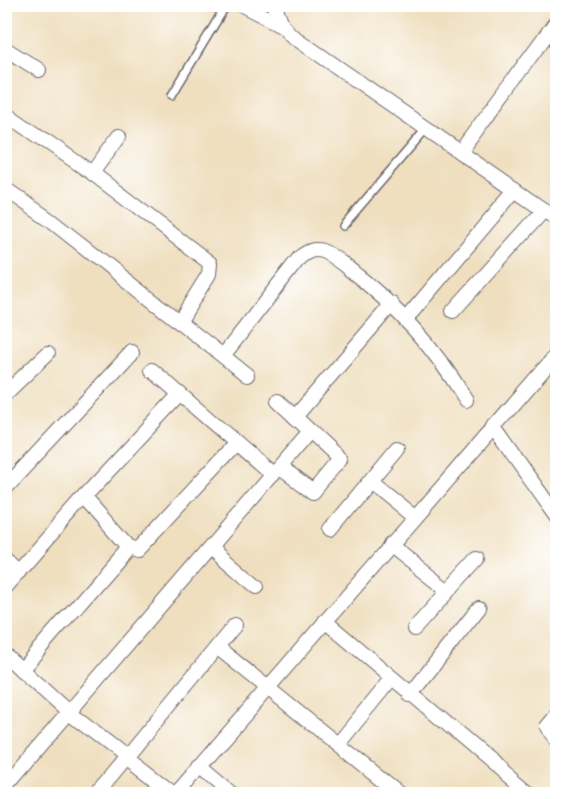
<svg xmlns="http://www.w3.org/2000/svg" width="562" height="799" font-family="'Shantell Sans',sans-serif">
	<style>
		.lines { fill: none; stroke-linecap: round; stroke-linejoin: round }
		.lane-casing { stroke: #6a6469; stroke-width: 10 }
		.street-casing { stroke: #6a6469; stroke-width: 16 }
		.lane { stroke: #fff; stroke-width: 7 }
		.street { stroke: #fff; stroke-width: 14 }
	</style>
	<rect width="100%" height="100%" fill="#fff"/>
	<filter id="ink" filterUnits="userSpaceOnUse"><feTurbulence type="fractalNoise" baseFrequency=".0167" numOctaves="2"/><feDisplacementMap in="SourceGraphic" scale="12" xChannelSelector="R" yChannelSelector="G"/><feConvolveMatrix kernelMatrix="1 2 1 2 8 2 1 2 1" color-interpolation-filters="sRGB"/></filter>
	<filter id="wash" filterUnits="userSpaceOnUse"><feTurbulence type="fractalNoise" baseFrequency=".008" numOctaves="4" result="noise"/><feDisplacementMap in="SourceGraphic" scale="24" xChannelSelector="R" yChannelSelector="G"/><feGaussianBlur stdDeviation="1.35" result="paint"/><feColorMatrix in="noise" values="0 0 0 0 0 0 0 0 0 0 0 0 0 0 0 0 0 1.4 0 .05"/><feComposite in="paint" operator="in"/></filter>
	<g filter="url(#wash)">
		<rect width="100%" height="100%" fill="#efdfbf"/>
	</g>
	<g filter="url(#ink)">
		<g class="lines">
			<g class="lane-casing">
				<g id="lane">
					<polyline points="172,95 227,4"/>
					<polyline points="343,226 426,129"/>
				</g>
			</g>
			<g class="street-casing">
				<g id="street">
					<polyline points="240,4 283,26"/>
					<polyline points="274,4 283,26 291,35 558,220"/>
					<polyline points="4,48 39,70"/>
					<polyline points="4,112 92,173 210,263 209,274 179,322"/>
					<polyline points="460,152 558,19"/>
					<polyline points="92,173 119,136"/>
					<polyline points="4,188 50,220 247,375"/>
					<polyline points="453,311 544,210"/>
					<polyline points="406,319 515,190"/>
					<path d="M223 356 300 257C307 252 313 248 322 251 331 254 341 263 349 269 397 306 435 348 466 400"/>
					<polyline points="152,370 273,475"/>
					<polyline points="4,395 48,353"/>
					<polyline points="278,401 340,459 313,492 279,467"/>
					<polyline points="295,417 392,304"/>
					<polyline points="493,427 558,518"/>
					<polyline points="370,481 414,517"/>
					<polyline points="4,489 132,352"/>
					<polyline points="84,497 128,547 137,550 236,443"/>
					<polyline points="330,529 397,448"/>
					<polyline points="390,545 448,591"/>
					<polyline points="211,547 257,587"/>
					<polyline points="4,558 19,572"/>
					<polyline points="4,588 84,497 180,394"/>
					<polyline points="325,621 530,794"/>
					<polyline points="414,629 477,559"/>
					<polyline points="217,647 399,794"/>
					<polyline points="4,654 69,713 174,794"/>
					<polyline points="21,670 128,547"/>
					<polyline points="410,695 479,608"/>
					<polyline points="558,714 547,727 558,742"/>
					<polyline points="338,744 391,679"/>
					<polyline points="199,766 232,794"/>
					<polyline points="4,788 310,431"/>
					<polyline points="96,794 235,625"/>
					<polyline points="176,794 558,353"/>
				</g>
			</g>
			<use href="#lane" class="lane"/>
			<use href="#street" class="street"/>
		</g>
	</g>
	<rect width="562" height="799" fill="none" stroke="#fff" stroke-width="24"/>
</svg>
